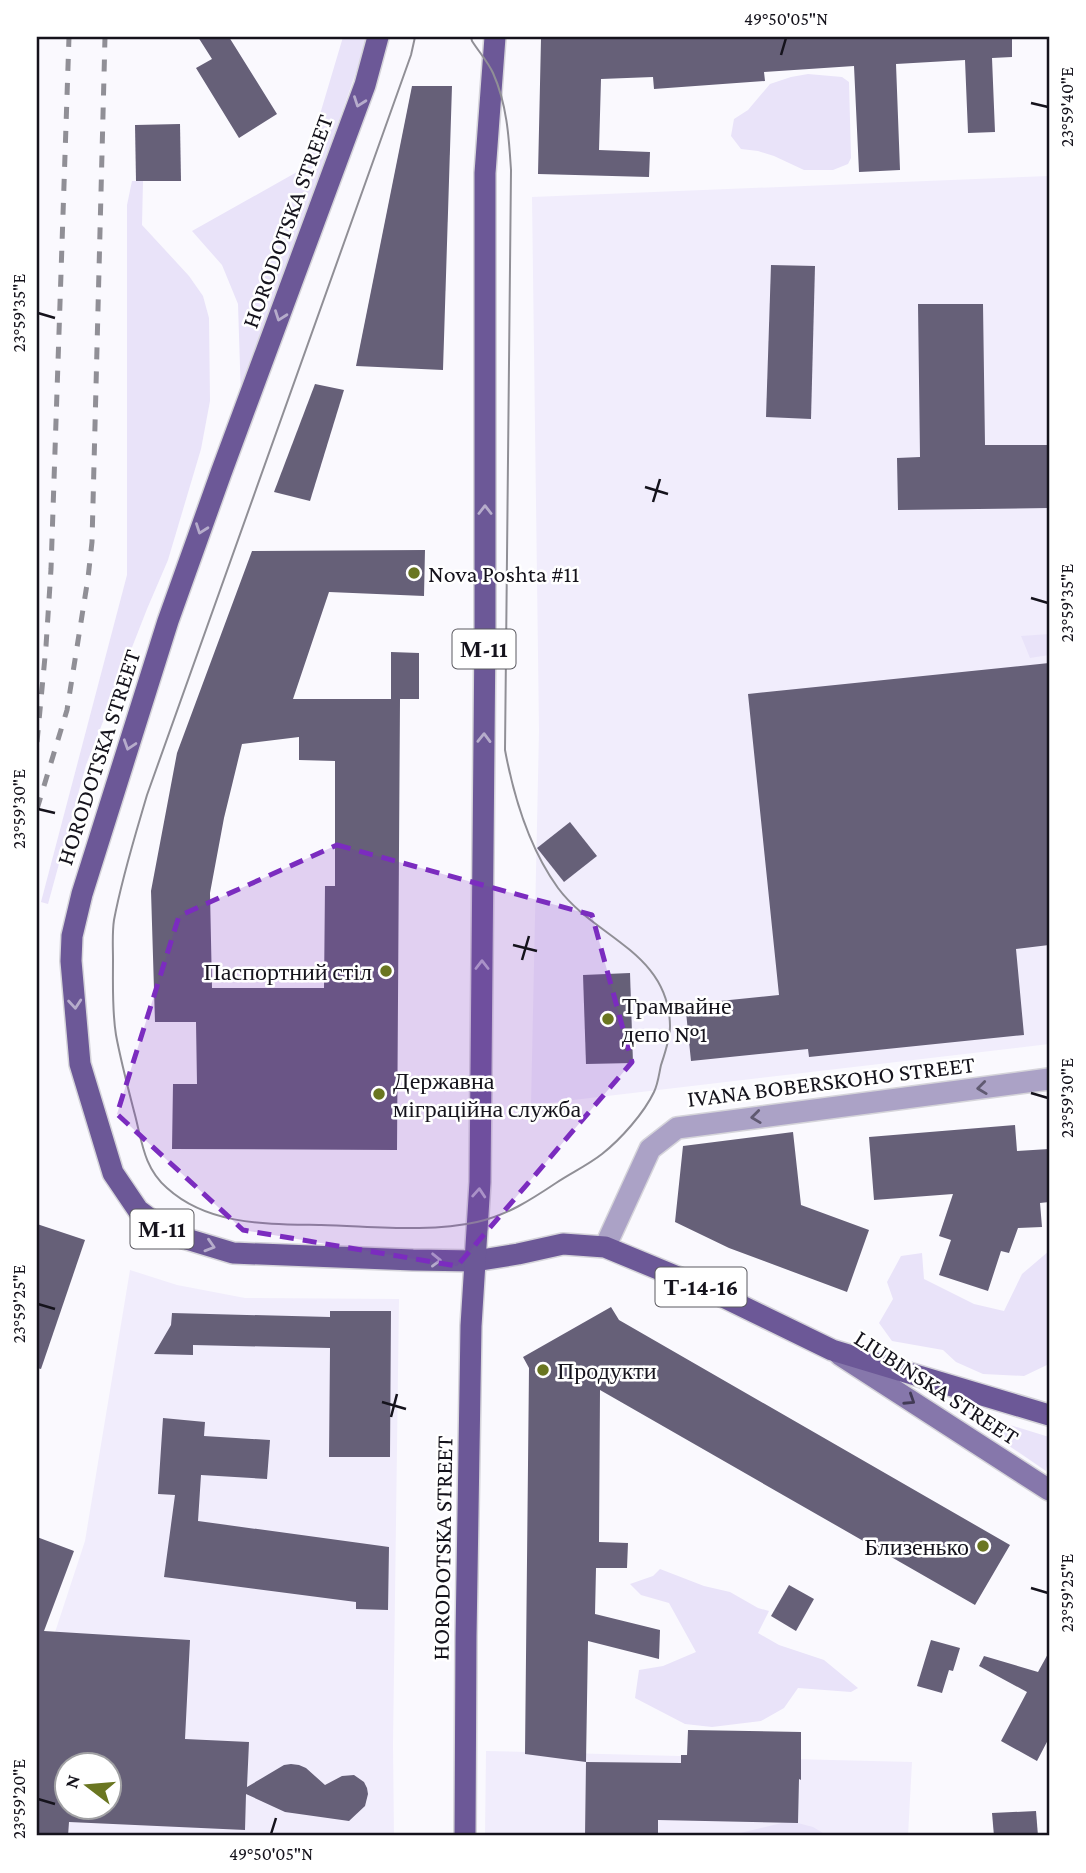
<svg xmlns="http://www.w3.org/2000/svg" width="1086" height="1873" font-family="'Crimson Pro',serif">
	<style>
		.built { fill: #f1edfc; fill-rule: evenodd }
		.green { fill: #e9e3f9 }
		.building { fill: #666078; fill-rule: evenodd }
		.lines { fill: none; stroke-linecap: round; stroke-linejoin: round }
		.minor-casing { stroke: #d5d4da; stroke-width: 24 }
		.secondary-casing { stroke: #d5d4da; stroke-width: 24 }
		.primary-casing { stroke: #d5d4da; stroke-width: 24 }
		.minor { stroke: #aba2c6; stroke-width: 21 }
		.secondary { stroke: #8677ab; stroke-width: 21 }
		.primary { stroke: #6c5897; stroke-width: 21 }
		.tram { stroke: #908f96; stroke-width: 2 }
		.rail { stroke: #908f96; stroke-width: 5; stroke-dasharray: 12 12; stroke-linecap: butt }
		.oneway { stroke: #b6accb }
		.oneway2 { stroke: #605a71 }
		.oneway3 { stroke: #423b55 }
		.marked { fill: #7b2cbf; fill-opacity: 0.2; stroke: #7b2cbf; stroke-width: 5; stroke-dasharray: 14 9; stroke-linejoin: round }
		.ticks { fill: none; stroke: #15131c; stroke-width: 2.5 }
		.poi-dot { fill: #6a7621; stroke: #fff; stroke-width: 2.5 }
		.labels { text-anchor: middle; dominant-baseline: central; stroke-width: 5; stroke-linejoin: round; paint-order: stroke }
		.shield { fill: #fff; stroke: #5b5a60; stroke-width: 2 }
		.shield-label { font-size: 23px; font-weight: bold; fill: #15131c }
		.street-label { font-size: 24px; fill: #15131c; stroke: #fff }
		.poi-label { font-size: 24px; fill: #15131c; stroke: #fff; text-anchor: start }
		.neatline { fill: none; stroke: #15131c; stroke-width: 2.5 }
		.ticks-label { font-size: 18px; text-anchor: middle; fill: #15131c }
	</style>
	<rect width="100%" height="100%" fill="#faf9fe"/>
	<g class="built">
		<polygon points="1049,176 1049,1044 531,1105 539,731 532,197"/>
		<path d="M130 1270 177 1285 245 1298 399 1299 393 1745 394 1836H37V1687L85 1541ZM66 1764H108V1806H66Z"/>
		<polygon points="486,1751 912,1762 908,1836 485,1836"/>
	</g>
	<g class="green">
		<polygon points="343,37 365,37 366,44 241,398 238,304 222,265 192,231 304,168"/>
		<polygon points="808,74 842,77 849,82 851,158 848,164 833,170 804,170 774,156 758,151 741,149 731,136 734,119 748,110 770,84 791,77"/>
		<polygon points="132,181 143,181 142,225 189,276 203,296 209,318 210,401 201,449 168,560 147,609 86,765 48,904 41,902 127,575 127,205"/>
		<polygon points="1049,634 1049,655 1030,658 1021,636"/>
		<polygon points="1049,1251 1049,1364 1024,1376 983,1374 956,1362 943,1350 892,1341 879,1323 893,1299 887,1282 901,1256 922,1253 924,1279 974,1304 1004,1311 1022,1274"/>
		<polygon points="952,1407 1049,1437 1049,1455 1046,1471"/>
		<polygon points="660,1569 704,1586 730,1592 758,1608 769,1611 758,1633 779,1645 824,1660 858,1688 851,1692 798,1688 784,1708 761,1721 712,1727 685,1724 635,1698 639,1670 663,1666 696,1652 669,1603 641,1595 630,1584 653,1576"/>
		<polygon points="790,1821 813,1827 828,1836 728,1836"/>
	</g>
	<g class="building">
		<polygon points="198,37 229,37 277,114 239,138 196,68 212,59"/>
		<polygon points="560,37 1012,37 1012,57 992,58 995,132 968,133 965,60 896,64 900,170 859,172 854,66 764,72 765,81 654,89 653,77 601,79 599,150 650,152 649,177 538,174 541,39"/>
		<polygon points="412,86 452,86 443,370 356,366"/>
		<polygon points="180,124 181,181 136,181 135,125"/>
		<polygon points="771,265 815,266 811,419 766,417"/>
		<polygon points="918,304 983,304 985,445 1049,445 1049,508 898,510 897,458 920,457"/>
		<polygon points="315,384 344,390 310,501 274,492"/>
		<path d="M425 550 424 596 329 592 293 699H391V652L419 653V699H400L397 1150 172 1149 173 1084H197L196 1022H155L151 891 177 753 252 551ZM299 737V760L335 761V886H325L324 988H212L210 893 224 818 242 744Z"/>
		<polygon points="1049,663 1049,945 1016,949 1024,1035 809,1057 808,1049 691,1061 686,1012 711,1009 710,1002 779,995 748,694"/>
		<polygon points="570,822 597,856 564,882 537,848"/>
		<polygon points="630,973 633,1063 586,1064 583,975"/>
		<polygon points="1015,1125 1017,1151 1049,1149 1049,1202 1040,1203 1042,1227 1018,1228 1009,1253 1001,1251 988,1291 939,1275 951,1240 939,1236 953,1194 874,1200 869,1137"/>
		<polygon points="793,1132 801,1205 869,1230 847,1292 729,1248 675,1222 683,1146"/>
		<polygon points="37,1224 85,1240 41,1369 37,1368"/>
		<polygon points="611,1307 619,1320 1010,1545 975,1605 600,1390 599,1542 628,1543 627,1568 596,1568 595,1614 660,1630 659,1659 588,1641 586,1762 525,1754 529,1368 523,1357"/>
		<polygon points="330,1311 391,1311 390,1457 329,1457 330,1348 193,1345 193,1355 154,1354 171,1325 172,1313 330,1317"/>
		<polygon points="163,1418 205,1422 204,1436 270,1440 267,1479 201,1475 198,1521 389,1547 388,1610 356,1609 356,1602 164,1577 175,1495 158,1494"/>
		<path d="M37 1537 74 1551 44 1631 190 1640 185 1739 249 1742 247 1787 284 1765 291 1764 299 1765 306 1768 325 1785 342 1776 354 1775 364 1782 367 1788 368 1794 365 1806 349 1821 285 1812 246 1794 245 1830 69 1822 68 1836H37ZM66 1765H108V1807H66Z"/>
		<polygon points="789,1585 814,1599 796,1631 771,1616"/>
		<polygon points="931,1640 960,1648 953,1671 949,1670 942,1693 917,1686"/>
		<polygon points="1049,1652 1049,1738 1037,1761 1001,1741 1027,1692 979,1666 984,1656 1038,1672"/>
		<polygon points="688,1730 801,1732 801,1780 799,1779 798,1823 658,1820 658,1836 585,1836 586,1762 681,1763 681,1755 687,1755"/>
		<polygon points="1036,1811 1038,1836 994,1836 992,1813"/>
	</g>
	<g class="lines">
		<g class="minor-casing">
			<polyline id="minor" points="605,1247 650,1149 677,1128 1049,1079"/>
		</g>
		<g class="secondary-casing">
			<polyline id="secondary" points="840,1355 1049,1490"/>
		</g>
		<g class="primary-casing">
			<g id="primary">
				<polyline points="378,37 365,85 221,473 168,621 82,894 72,936 71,961 80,1064 113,1173 138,1210 170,1234 233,1253 413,1260 475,1261 518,1254 563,1244 605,1247 709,1290 832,1350 1049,1415"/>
				<polyline points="465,1836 466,1637 471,1326 480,1182 485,631 485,173 495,37"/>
			</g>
		</g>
		<use href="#minor" class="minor"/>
		<use href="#secondary" class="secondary"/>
		<use href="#primary" class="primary"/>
		<path class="tram" d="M415 37 411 55 147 795C135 836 122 877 114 920 112 933 113 947 113 960 113 985 112 1011 116 1035 121 1062 128 1088 135 1115 142 1142 144 1168 167 1188 209 1226 268 1224 321 1225 371 1226 429 1233 477 1222 506 1216 532 1199 556 1183 571 1173 588 1165 602 1154 621 1139 644 1113 654 1092 658 1084 659 1074 661 1065 665 1053 670 1039 670 1026 669 952 595 938 558 888 529 848 514 798 505 750L511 170C509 138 507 104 493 73 488 62 479 52 472 41L471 37"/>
		<g class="rail">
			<polyline points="37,742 46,646 51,569 69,37"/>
			<polyline points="37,809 67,710 88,578 92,542 105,37"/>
		</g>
	</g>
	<defs><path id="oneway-chevron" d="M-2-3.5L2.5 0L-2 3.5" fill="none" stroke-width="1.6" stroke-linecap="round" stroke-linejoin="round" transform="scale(1.75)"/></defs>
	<g class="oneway">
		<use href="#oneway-chevron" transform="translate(359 102) rotate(110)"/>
		<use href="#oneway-chevron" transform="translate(280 316) rotate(110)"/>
		<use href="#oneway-chevron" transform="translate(485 510) rotate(-90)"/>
		<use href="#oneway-chevron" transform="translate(201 529) rotate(110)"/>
		<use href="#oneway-chevron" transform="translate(484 738) rotate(-89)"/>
		<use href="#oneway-chevron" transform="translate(129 745) rotate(108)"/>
		<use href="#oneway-chevron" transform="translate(482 965) rotate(-90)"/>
		<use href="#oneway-chevron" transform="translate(75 1004) rotate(85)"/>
		<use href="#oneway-chevron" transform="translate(479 1193) rotate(-86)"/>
		<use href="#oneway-chevron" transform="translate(210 1246) rotate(17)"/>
		<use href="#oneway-chevron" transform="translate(436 1260) rotate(1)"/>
	</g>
	<g class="oneway2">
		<use href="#oneway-chevron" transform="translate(982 1088) rotate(173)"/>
		<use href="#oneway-chevron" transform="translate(756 1117) rotate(173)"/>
	</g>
	<use class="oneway3" href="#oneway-chevron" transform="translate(910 1400) rotate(33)"/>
	<path class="marked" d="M337 845 592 915 632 1062 457 1266 243 1230 117 1114 179 916Z"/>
	<path class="ticks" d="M781 55 786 38M1031 103 1048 107M38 313 55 318M645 487 668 494M653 502 660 479M1031 598 1048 603M38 809 55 813M513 945 537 951M522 960 529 936M1031 1093 1048 1098M38 1304 55 1309M382 1402 406 1409M391 1417 397 1394M1031 1588 1048 1593M38 1799 55 1804M271 1834 276 1818"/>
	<g class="poi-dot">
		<circle cx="414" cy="573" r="7"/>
		<circle cx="386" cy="971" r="7"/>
		<circle cx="608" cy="1019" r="7"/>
		<circle cx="379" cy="1094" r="7"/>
		<circle cx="543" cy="1370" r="7"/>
		<circle cx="983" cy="1546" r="7"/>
	</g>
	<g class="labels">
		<g class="shield">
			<rect x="452.5" y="629.5" width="63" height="39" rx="5"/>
			<rect x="130.5" y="1209.5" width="63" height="39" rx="5"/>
			<rect x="655.5" y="1267.5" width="91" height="39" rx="5"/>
		</g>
		<g class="shield-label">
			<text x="484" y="649">М-11</text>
			<text x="162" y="1229">М-11</text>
			<text x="701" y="1287">Т-14-16</text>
		</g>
		<g class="street-label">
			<text transform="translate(287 221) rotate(-70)">HORODOTSKA STREET</text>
			<text transform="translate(98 757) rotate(-72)">HORODOTSKA STREET</text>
			<text transform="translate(831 1081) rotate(-7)">IVANA BOBERSKOHO STREET</text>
			<text transform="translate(937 1387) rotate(33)">LIUBINSKA STREET</text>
			<text transform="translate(442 1548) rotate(-89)">HORODOTSKA STREET</text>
		</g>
		<g class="poi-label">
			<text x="428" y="573">Nova Poshta #11</text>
			<text x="372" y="971" text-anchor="end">Паспортний стіл</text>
			<text x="622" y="1005">Трамвайне<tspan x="622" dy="28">депо №1</tspan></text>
			<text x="393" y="1080">Державна<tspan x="393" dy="28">міграційна служба</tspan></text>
			<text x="557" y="1370">Продукти</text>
			<text x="969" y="1546" text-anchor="end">Близенько</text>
		</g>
	</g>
	<rect width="1086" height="1873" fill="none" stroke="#ffffff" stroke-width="77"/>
	<g transform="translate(88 1786) rotate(286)"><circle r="33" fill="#ffffff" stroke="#a1a1a4" stroke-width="2"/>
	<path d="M0-5L12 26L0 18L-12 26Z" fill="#6a7621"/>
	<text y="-10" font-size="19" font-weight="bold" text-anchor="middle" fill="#15131c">N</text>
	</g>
	<rect x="38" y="38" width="1010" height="1796" class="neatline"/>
	<g class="ticks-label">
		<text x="786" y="25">49°50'05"N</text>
		<text transform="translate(1067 107) rotate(-90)" y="6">23°59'40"E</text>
		<text transform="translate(19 313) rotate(-90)" y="6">23°59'35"E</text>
		<text transform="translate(1067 603) rotate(-90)" y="6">23°59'35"E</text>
		<text transform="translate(19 809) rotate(-90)" y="6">23°59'30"E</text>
		<text transform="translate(1067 1098) rotate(-90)" y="6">23°59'30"E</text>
		<text transform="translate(19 1304) rotate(-90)" y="6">23°59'25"E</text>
		<text transform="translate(1067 1593) rotate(-90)" y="6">23°59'25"E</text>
		<text transform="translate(19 1799) rotate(-90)" y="6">23°59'20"E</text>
		<text x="271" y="1860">49°50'05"N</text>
	</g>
</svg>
